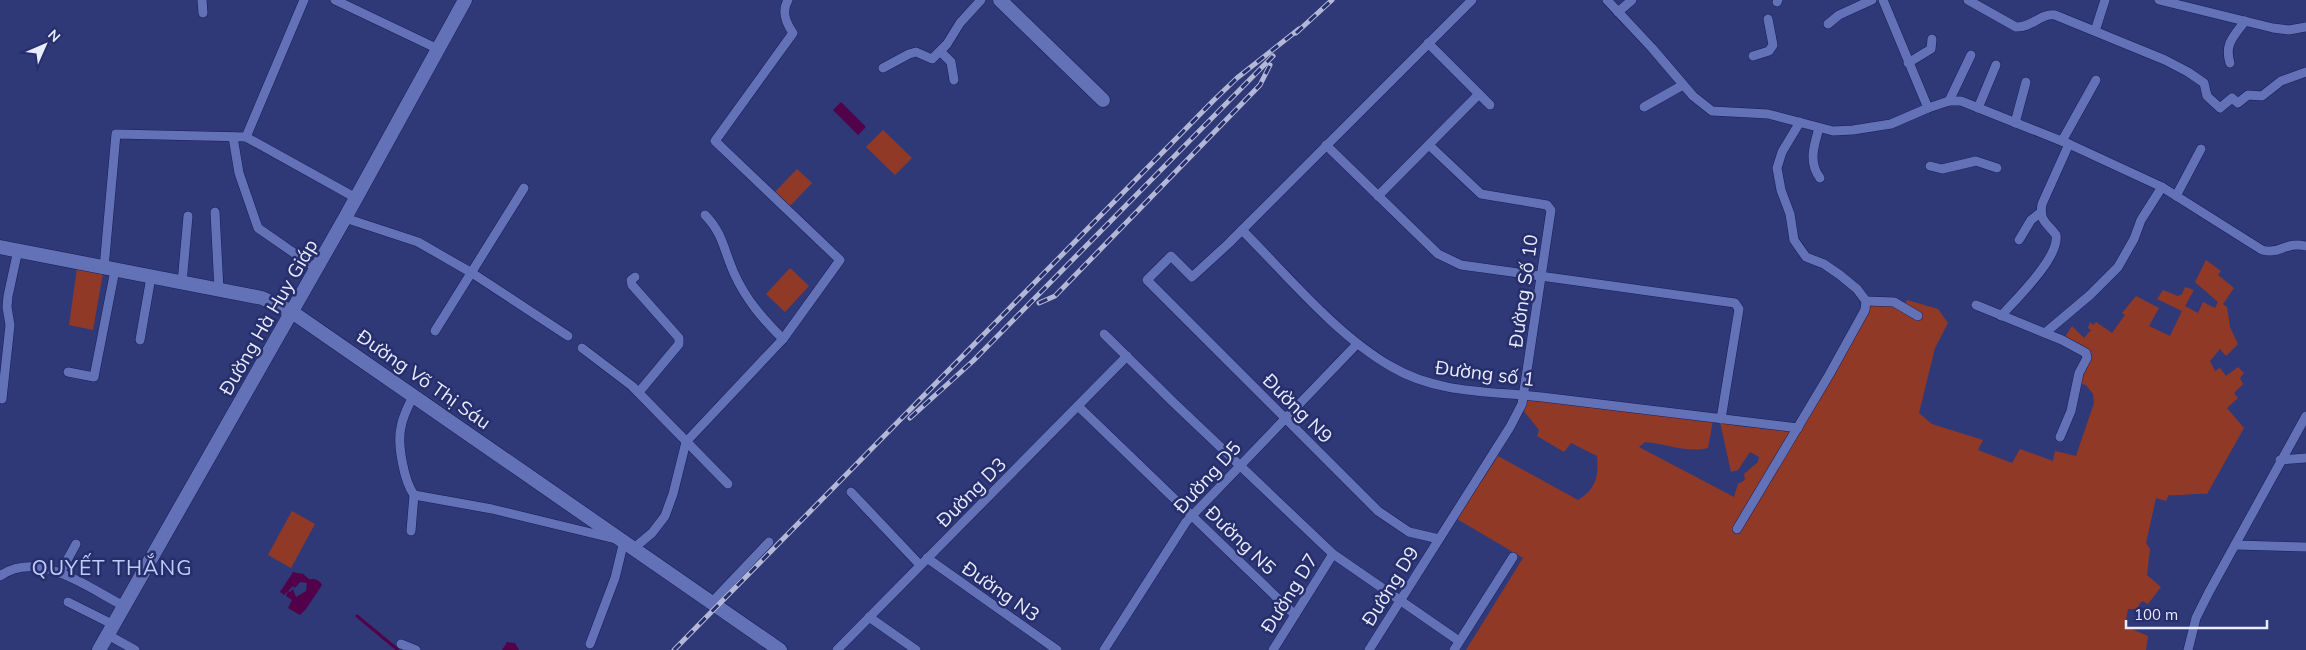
<svg xmlns="http://www.w3.org/2000/svg" width="2306" height="650" font-family="Mulish,sans-serif">
	<style>
		.green { fill: #913927 }
		.water { fill: #510049 }
		.lines { fill: none; stroke-linecap: round; stroke-linejoin: round }
		.stream { stroke: #510049; stroke-width: 3 }
		.street-casing { stroke: #181d5a; stroke-width: 10 }
		.secondary-casing { stroke: #181d5a; stroke-width: 15 }
		.street { stroke: #6372b6; stroke-width: 9 }
		.secondary { stroke: #6372b6; stroke-width: 14 }
		.rail-casing { stroke: #b3b8d6; stroke-width: 5 }
		.rail { stroke: #262e6b; stroke-width: 3; stroke-dasharray: 9; stroke-linecap: butt }
		.labels { text-anchor: middle; dominant-baseline: central; stroke-width: 5; stroke-linejoin: round; paint-order: stroke }
		.street-label { font-size: 19px; fill: #e8ecfc; stroke: #262e6b }
		.quarter-label { font-size: 21px; letter-spacing: 1px; fill: #bfcbf8; stroke: #262e6b }
	</style>
	<rect width="100%" height="100%" fill="#2f3978"/>
	<g class="green">
		<polygon points="883,130 912,158 895,175 866,147"/>
		<polygon points="797,169 812,183 790,206 775,192"/>
		<path d="M2206 260 2221 271 2218 275 2234 288 2223 304 2227 307 2230 327 2238 344 2226 356 2220 349 2210 361 2215 371 2220 368 2226 376 2238 367 2244 373 2240 378 2243 384 2234 393 2238 398 2227 408 2244 428 2207 494C2194 493 2182 496 2169 495L2166 501 2156 498 2146 543 2150 549 2147 575 2161 587 2148 604 2142 601 2136 609H2128L2125 626 2148 636 2146 650H1466L1523 558 1457 519 1498 456 1578 500C1596 489 1599 476 1597 456L1571 443 1564 452 1537 436 1539 430 1523 410 1528 399 1713 421 1708 448C1686 453 1667 444 1645 442L1639 447 1734 497 1738 484 1745 480 1744 474 1758 462 1759 457 1750 452 1738 470 1731 472 1720 422 1738 426 1799 432 1869 304H1887L1902 309 1907 300 1938 309 1948 323 1935 348 1919 413 1932 424 1983 440 1978 450 2012 463 2020 449 2053 461 2055 451 2076 456 2094 403 2093 394 2086 385 2080 384 2090 358 2065 337 2072 326 2084 338 2091 330 2088 328 2090 322 2093 325 2096 322 2112 333 2125 315 2122 313 2136 296 2159 308 2149 326 2170 336 2182 311 2157 299 2163 290 2178 296 2182 294 2185 287 2194 290 2185 306 2198 313 2203 302 2215 308 2218 302 2195 282Z"/>
		<polygon points="77,268 103,273 93,330 69,325"/>
		<polygon points="790,268 809,286 785,312 766,294"/>
		<polygon points="292,511 315,524 291,568 268,555"/>
	</g>
	<g class="water">
		<polygon points="841,102 866,127 858,135 833,110"/>
		<path d="M293 572 303 574 309 579C315 579 319 579 322 585L306 609 300 615 288 608 292 600 286 596 288 591 290 592 293 589 296 597 306 591 307 583 300 582 295 588 293 586 284 595 280 592Z"/>
		<polygon points="507,642 515,643 519,650 502,650"/>
	</g>
	<g class="lines">
		<polyline class="stream" points="357,616 398,650"/>
		<g class="street-casing">
			<g id="street">
				<polyline points="202,0 203,13"/>
				<polyline points="335,0 438,49"/>
				<path d="M1607 0 1652 48 1693 96 1712 111 1768 114 1833 131 1853 130 1891 124 1928 108 1949 101H1961L2069 144 2162 187 2262 250C2279 255 2286 241 2306 246"/>
				<polyline points="1883,0 1928,108"/>
				<path d="M1968 0 2016 27C2032 28 2040 13 2055 15L2165 60 2188 72 2204 83 2207 96 2220 108 2232 98 2238 103 2248 95 2262 96 2281 81 2306 72"/>
				<polyline points="2159,0 2273,28 2289,30 2306,27"/>
				<polyline points="1777,2 1778,0"/>
				<polyline points="1618,12 1632,0"/>
				<polyline points="1828,24 1839,15 1872,0"/>
				<polyline points="2095,31 2105,0"/>
				<polyline points="1428,43 1490,105"/>
				<polyline points="941,52 951,62 954,80"/>
				<polyline points="1753,56 1769,51 1773,45 1768,19"/>
				<polyline points="1908,63 1931,49 1932,39"/>
				<path d="M2230 63C2224 44 2234 36 2245 21"/>
				<polyline points="883,68 909,54 916,52 932,59 947,44 960,23 981,0"/>
				<polyline points="1949,101 1971,55"/>
				<polyline points="1644,107 1683,85"/>
				<polyline points="1978,108 1996,65"/>
				<polyline points="2015,123 2026,82"/>
				<path d="M1819 128C1814 146 1808 162 1820 178"/>
				<polyline points="233,137 239,173 258,228 317,269"/>
				<polyline points="246,137 304,0"/>
				<polyline points="2062,141 2096,80"/>
				<polyline points="1326,145 1438,254 1461,265 1735,303 1739,309 1721,419"/>
				<polyline points="1930,166 1942,169 1976,161 1997,168"/>
				<polyline points="1378,196 1479,94"/>
				<polyline points="2176,196 2201,149"/>
				<polyline points="215,212 219,290"/>
				<path d="M705 215C723 233 724 251 734 273 746 300 763 319 783 339"/>
				<polyline points="345,218 418,242 472,273 568,336"/>
				<path d="M1242 230C1287 275 1337 336 1392 367 1438 394 1491 391 1542 397 1627 407 1713 418 1798 428"/>
				<polyline points="2019,240 2031,220 2040,213"/>
				<polyline points="104,268 116,134 246,137 356,198"/>
				<polyline points="635,277 631,280 632,285 679,338 679,344 639,392"/>
				<polyline points="182,283 188,216"/>
				<polyline points="1866,301 1894,302 1918,316"/>
				<polyline points="1976,305 2062,340 2086,353 2087,358 2079,373 2071,411 2060,437"/>
				<path d="M2001 316C2016 299 2060 257 2056 235 2047 222 2039 222 2042 204L2069 144"/>
				<polyline points="435,331 524,188"/>
				<polyline points="2045,333 2090,295 2118,267 2134,239 2141,220 2162,187"/>
				<polyline points="1104,334 1173,402 1333,554 1459,641"/>
				<polyline points="140,340 151,277"/>
				<polyline points="582,348 632,386 728,484"/>
				<polyline points="68,372 94,377 115,270"/>
				<polyline points="2,399 10,325 7,307 8,296 18,250"/>
				<polyline points="1078,406 1295,615"/>
				<polyline points="2280,460 2306,458"/>
				<polyline points="851,492 920,565"/>
				<polyline points="414,495 492,509 624,541 615,578 590,644"/>
				<polyline points="1737,529 1829,375 1865,310 1866,301 1857,289 1840,275 1824,264 1806,257 1794,240 1790,214 1781,190 1777,168 1782,152 1800,122"/>
				<path d="M411 531 414 495C404 481 397 444 401 427 403 415 409 405 414 394"/>
				<polyline points="1439,539 1409,532 1378,511 1147,280 1171,256 1192,277 1228,244 1472,0"/>
				<polyline points="2235,545 2306,547"/>
				<path d="M634 548 652 533 665 516 673 494 686 442 783 339 840 260 715 141 793 33C786 23 781 12 788 0"/>
				<polyline points="927,558 1057,650"/>
				<polyline points="60,573 76,544"/>
				<path d="M0 576C39 549 88 588 124 606"/>
				<polyline points="68,602 114,625"/>
				<polyline points="712,602 769,542"/>
				<polyline points="869,617 916,650"/>
				<polyline points="108,635 135,650"/>
				<polyline points="401,644 416,650"/>
				<polyline points="837,650 1127,356"/>
				<polyline points="1104,650 1186,522 1357,344"/>
				<polyline points="1273,650 1333,554"/>
				<polyline points="1369,650 1510,427 1522,404 1551,210 1547,205 1481,194 1429,145"/>
				<polyline points="1454,650 1513,557"/>
				<polyline points="2188,650 2196,618 2209,592 2306,416"/>
			</g>
		</g>
		<g class="secondary-casing">
			<g id="secondary">
				<polyline points="1000,0 1103,100"/>
				<polyline points="0,247 262,298 292,312 780,650"/>
				<polyline points="99,650 345,218 465,0"/>
			</g>
		</g>
		<use href="#street" class="street"/>
		<use href="#secondary" class="secondary"/>
		<g class="rail-casing">
			<g id="rail">
				<polyline points="1296,33 1332,0"/>
				<polyline points="1039,303 1055,296 1260,85 1270,65"/>
				<polyline points="910,418 973,361 1273,56"/>
				<polyline points="674,650 1214,100 1237,78 1299,29"/>
			</g>
		</g>
		<use href="#rail" class="rail"/>
	</g>
	<g class="labels">
		<g class="street-label">
			<text transform="translate(1523 291) rotate(-82)">Đường Số 10</text>
			<text transform="translate(268 317) rotate(-60)">Đường Hà Huy Giáp</text>
			<text transform="translate(1485 373) rotate(7)">Đường số 1</text>
			<text transform="translate(424 379) rotate(35)">Đường Võ Thị Sáu</text>
			<text transform="translate(1298 408) rotate(45)">Đường N9</text>
			<text transform="translate(1207 477) rotate(-48)">Đường D5</text>
			<text transform="translate(971 492) rotate(-45)">Đường D3</text>
			<text transform="translate(1241 540) rotate(44)">Đường N5</text>
			<text transform="translate(1390 586) rotate(-58)">Đường D9</text>
			<text transform="translate(1001 591) rotate(35)">Đường N3</text>
			<text transform="translate(1289 593) rotate(-58)">Đường D7</text>
		</g>
		<g class="quarter-label">
			<text x="112" y="567">QUYẾT THẮNG</text>
		</g>
	</g>
	<g transform="translate(45 45) rotate(45)" stroke="#262e6b" stroke-width="4" paint-order="stroke">
	<path d="M0-4L9 19L0 12L-9 19Z" fill="#e8ecfc"/>
	<text y="-8" font-size="14" font-weight="bold" text-anchor="middle" fill="#e8ecfc">N</text>
	</g>
	<path d="M2126 620v8h141v-8" fill="none" stroke="#e8ecfc" stroke-width="2.5"/>
	<text x="2134" y="620" font-size="15" fill="#e8ecfc" stroke="#262e6b" stroke-width="4" paint-order="stroke">100 m</text>
</svg>
